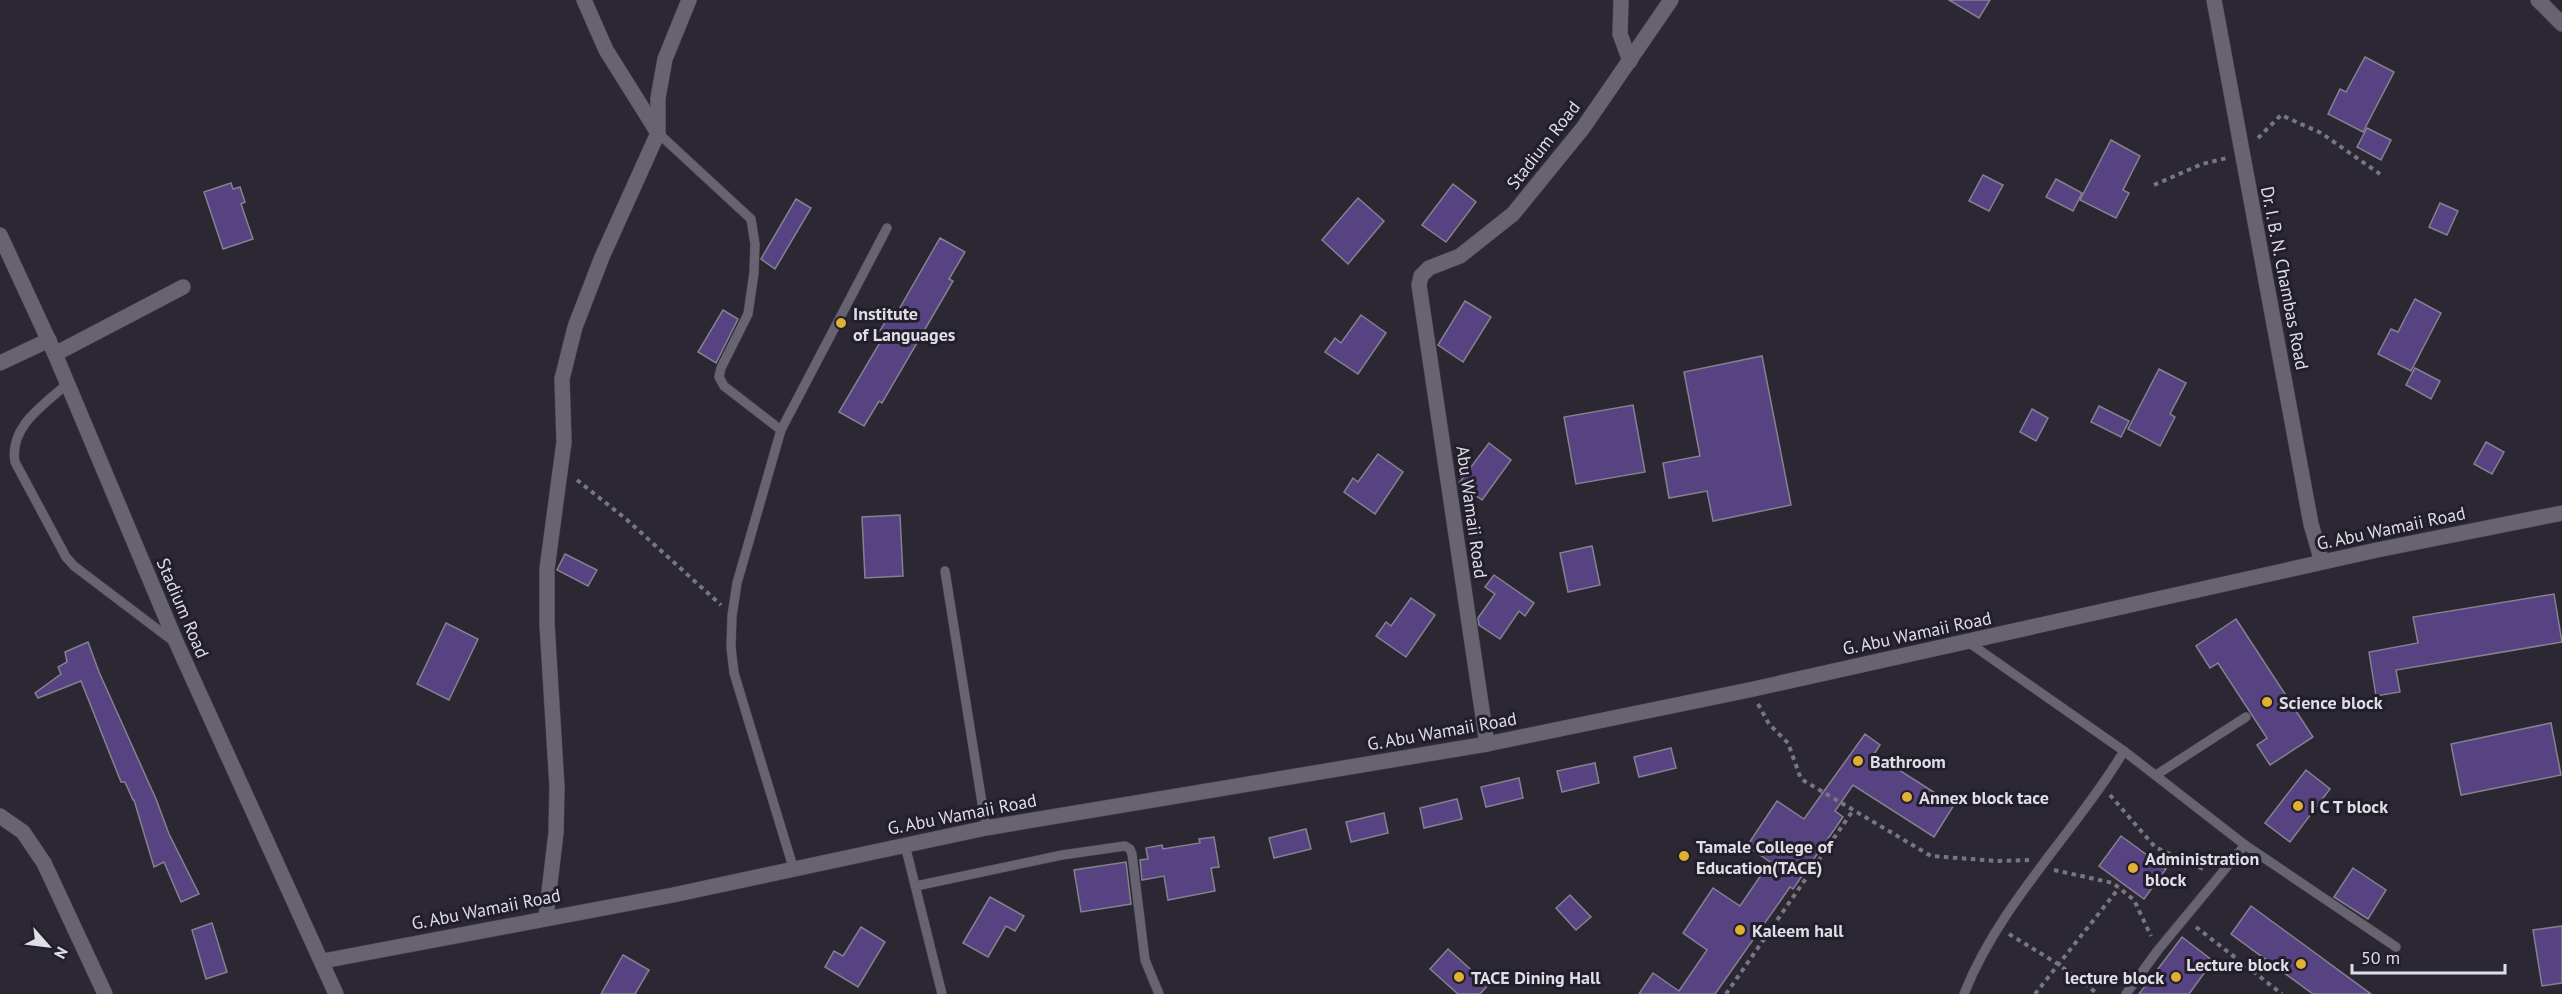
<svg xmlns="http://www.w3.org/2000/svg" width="2562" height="994" font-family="'PT Sans',sans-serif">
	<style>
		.building { fill: #574282; stroke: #858190; stroke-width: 1.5 }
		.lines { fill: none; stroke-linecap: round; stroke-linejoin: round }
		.service-casing { stroke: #494650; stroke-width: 10 }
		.minor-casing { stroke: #494650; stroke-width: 16 }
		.secondary-casing { stroke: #494650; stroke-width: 16 }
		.path { stroke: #787680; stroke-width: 4; stroke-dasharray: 4.5 4.5; stroke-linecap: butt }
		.service { stroke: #676371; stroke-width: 9 }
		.minor { stroke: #676371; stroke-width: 15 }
		.secondary { stroke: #676371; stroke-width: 15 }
		.poi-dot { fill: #dfb033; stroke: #221e2a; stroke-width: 2 }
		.labels { text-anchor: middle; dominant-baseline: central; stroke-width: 6; stroke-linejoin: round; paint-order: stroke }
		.street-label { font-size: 18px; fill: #dfdde5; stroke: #221e2a }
		.poi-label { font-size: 18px; font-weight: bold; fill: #dfdde5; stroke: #221e2a; text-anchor: start }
	</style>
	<rect width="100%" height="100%" fill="#2b2834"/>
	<g class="building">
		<polygon points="1949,0 1990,0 1979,18"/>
		<polygon points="2365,57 2394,72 2363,132 2328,114 2340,89 2346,92"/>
		<polygon points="2367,128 2391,140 2381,160 2357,147"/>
		<polygon points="2111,140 2140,156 2123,190 2129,193 2116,218 2080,200"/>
		<polygon points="1983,175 2003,185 1989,211 1969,201"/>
		<polygon points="2056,179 2082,193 2073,211 2046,197"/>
		<polygon points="231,183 233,189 240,187 245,202 241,204 253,239 223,249 204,192"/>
		<polygon points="1453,184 1476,202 1446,242 1422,225"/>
		<polygon points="1358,198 1384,221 1348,264 1322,240"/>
		<polygon points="796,199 811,208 775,269 761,259"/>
		<polygon points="2440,203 2458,211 2447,235 2429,227"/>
		<polygon points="940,238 965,252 949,279 953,281 882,403 879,401 864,426 839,412 885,334 880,331 893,308 898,311"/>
		<polygon points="2415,299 2441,313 2411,371 2378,354 2391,329 2398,332"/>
		<polygon points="1465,301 1491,317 1463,362 1438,345"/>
		<polygon points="723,310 738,319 716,363 698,352"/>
		<polygon points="1361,315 1386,333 1358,374 1325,352 1335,338 1341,343"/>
		<polygon points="1762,356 1791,505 1713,521 1707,491 1669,498 1663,463 1700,456 1684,372"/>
		<polygon points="2415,368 2440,381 2431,399 2406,385"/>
		<polygon points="2159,369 2186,383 2170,414 2175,417 2160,446 2128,429"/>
		<polygon points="1633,405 1645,472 1576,484 1564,417"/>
		<polygon points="2099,406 2129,421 2121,437 2091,422"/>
		<polygon points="2032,409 2048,418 2036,441 2020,432"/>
		<polygon points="2486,442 2504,452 2492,474 2474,464"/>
		<polygon points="1489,443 1511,460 1482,500 1459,483"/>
		<polygon points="1378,454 1403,472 1375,514 1344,492 1353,478 1358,482"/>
		<polygon points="900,515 903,576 865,578 862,517"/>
		<polygon points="1592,546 1600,585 1568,592 1560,553"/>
		<polygon points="565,554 597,570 588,586 557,570"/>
		<polygon points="1494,575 1534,603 1525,616 1519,611 1500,639 1479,625 1478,618 1495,594 1485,587"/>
		<polygon points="2554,594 2562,642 2396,670 2400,692 2376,696 2369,652 2418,643 2413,617"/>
		<polygon points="1411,598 1435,615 1406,657 1376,636 1386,622 1391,626"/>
		<polygon points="2236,619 2313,737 2270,765 2257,745 2267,738 2218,663 2210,668 2196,646"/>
		<polygon points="446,623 478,639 449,700 417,684"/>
		<polygon points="88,642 99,672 156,799 169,834 199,894 181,902 164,862 154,867 134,800 133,800 125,782 121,782 81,681 38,698 35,693 61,674 58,667 67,662 65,652"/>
		<polygon points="2551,723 2561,775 2461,795 2451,744"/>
		<polygon points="1865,734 1880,745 1874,754 1954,805 1934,837 1853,785 1835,811 1843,817 1793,889 1790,887 1715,994 1639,994 1653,973 1679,991 1707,950 1683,933 1713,888 1740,906 1770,862 1747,846 1777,801 1804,819"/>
		<polygon points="1671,748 1676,768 1639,777 1634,757"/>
		<polygon points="1595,763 1599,783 1562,792 1557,771"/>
		<polygon points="2306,770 2330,789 2290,842 2265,823"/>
		<polygon points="1519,778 1523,798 1486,807 1481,787"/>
		<polygon points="1457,799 1462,819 1424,828 1420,808"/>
		<polygon points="1384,813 1388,833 1351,842 1346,822"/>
		<polygon points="1306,829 1311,849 1274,858 1269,838"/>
		<polygon points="2121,836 2166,869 2144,899 2099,866"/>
		<polygon points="1214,837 1219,867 1211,868 1215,891 1168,900 1164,876 1142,880 1140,860 1148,859 1146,848 1162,845 1163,849 1200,843 1199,839"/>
		<polygon points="1126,862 1131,904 1081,912 1074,870"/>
		<polygon points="2353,868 2386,890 2368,919 2334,897"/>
		<polygon points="1570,895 1591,917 1576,930 1556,908"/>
		<polygon points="990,897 1024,916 1015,931 1006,926 988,957 963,943"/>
		<polygon points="2251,906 2371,994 2313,994 2231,934"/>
		<polygon points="212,923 227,972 206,979 192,930"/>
		<polygon points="2562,926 2562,983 2542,986 2533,930"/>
		<polygon points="861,927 885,942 858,987 825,967 834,951 843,956"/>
		<polygon points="2182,937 2213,961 2189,994 2139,994"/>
		<polygon points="1448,949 1488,985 1480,994 1458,994 1430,969"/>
		<polygon points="623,955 649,970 635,994 601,994"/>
	</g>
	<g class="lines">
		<g class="service-casing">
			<g id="service">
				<polyline points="658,133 751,219 755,244 754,273 748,314 721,368 719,377 724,386 781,430"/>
				<path d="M67 384C44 405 9 426 15 462L66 557 74 566 173 641"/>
				<polyline points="945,571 986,828"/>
				<polyline points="1968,642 2124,751 2245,845 2158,950 2126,994"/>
				<polyline points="2156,775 2246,717"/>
				<polyline points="905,845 942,994"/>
				<polyline points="2245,845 2396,947"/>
				<polyline points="793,867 734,673 731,647 732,616 737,583 781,430 887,228"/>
				<polyline points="916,886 1062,855 1125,846 1130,849 1132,854 1145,960 1159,994"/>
				<path d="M1964 994C2000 903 2074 834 2124 751"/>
			</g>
		</g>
		<g class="minor-casing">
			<g id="minor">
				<polyline points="584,0 606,50 658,133"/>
				<polyline points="1621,0 1620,34 1630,61"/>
				<polyline points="2214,0 2311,524 2322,562"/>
				<polyline points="2538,0 2562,24"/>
				<polyline points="55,354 183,287"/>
				<polyline points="0,363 49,340"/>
				<polyline points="1487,744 1419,285 1421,276 1429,268 1460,256 1513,214 1583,128 1671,0"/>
				<polyline points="0,816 23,832 44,863 105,994"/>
				<polyline points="546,917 556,833 557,787 547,624 547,569 564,442 562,379 575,327 602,257 658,133 658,98 665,59 689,0"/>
				<polyline points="323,961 673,895 986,828 1487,744 1749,690 2377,550 2562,513"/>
			</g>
		</g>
		<g class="secondary-casing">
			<polyline id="secondary" points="0,235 55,354 177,644 336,994"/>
		</g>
		<g class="path">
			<polyline points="2258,138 2281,115 2321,133 2380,174"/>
			<polyline points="2154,185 2202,164 2227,158"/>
			<polyline points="577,480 626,519 721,605"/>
			<polyline points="1758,704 1769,724 1788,743 1801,779 1931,856 1998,861 2029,860"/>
			<polyline points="2110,795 2155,847 2205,870"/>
			<polyline points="2054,870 2113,883 2134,900 2151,936"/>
			<polyline points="2196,927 2282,994"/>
			<polyline points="2009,934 2058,964 2098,994"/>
			<polyline points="1726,994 1854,809"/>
			<polyline points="2035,994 2119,888"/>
		</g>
		<use href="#service" class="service"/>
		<use href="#minor" class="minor"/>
		<use href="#secondary" class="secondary"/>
	</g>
	<g class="poi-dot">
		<circle cx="841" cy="323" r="6"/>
		<circle cx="2267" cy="702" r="6"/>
		<circle cx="1858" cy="761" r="6"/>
		<circle cx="1907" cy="797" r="6"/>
		<circle cx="2298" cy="806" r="6"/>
		<circle cx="1684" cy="856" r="6"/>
		<circle cx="2133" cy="868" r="6"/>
		<circle cx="1740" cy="930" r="6"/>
		<circle cx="2301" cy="964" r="6"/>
		<circle cx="1459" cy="977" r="6"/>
		<circle cx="2176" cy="977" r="6"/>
	</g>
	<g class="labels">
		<g class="street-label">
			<text transform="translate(1543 145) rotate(-52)">Stadium Road</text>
			<text transform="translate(2285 278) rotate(79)">Dr. I. B. N. Chambas Road</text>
			<text transform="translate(1472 512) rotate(82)">Abu Wamaii Road</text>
			<text transform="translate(2391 528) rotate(-12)">G. Abu Wamaii Road</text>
			<text transform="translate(183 608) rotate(67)">Stadium Road</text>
			<text transform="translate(1917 633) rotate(-12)">G. Abu Wamaii Road</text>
			<text transform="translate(1442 731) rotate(-10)">G. Abu Wamaii Road</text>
			<text transform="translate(962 814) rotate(-11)">G. Abu Wamaii Road</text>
			<text transform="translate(486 909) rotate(-11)">G. Abu Wamaii Road</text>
		</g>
		<g class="poi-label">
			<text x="853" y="313">Institute<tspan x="853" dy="21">of Languages</tspan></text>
			<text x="2279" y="702">Science block</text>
			<text x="1870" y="761">Bathroom</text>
			<text x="1919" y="797">Annex block tace</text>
			<text x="2310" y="806">I C T block</text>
			<text x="1696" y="846">Tamale College of<tspan x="1696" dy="21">Education(TACE)</tspan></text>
			<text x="2145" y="858">Administration<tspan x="2145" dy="21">block</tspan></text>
			<text x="1752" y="930">Kaleem hall</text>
			<text x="2289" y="964" text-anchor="end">Lecture block</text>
			<text x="1471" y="977">TACE Dining Hall</text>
			<text x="2164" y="977" text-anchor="end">lecture block</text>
		</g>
	</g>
	<g transform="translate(48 946) rotate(118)" stroke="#221e2a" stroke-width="4.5" paint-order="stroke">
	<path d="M0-4.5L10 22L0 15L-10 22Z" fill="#dfdde5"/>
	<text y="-9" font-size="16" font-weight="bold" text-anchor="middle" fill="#dfdde5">N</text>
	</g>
	<path d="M2352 964v9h153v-9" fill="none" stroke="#dfdde5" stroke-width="3"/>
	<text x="2361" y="964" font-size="18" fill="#dfdde5" stroke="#221e2a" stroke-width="4.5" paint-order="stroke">50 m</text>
</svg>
